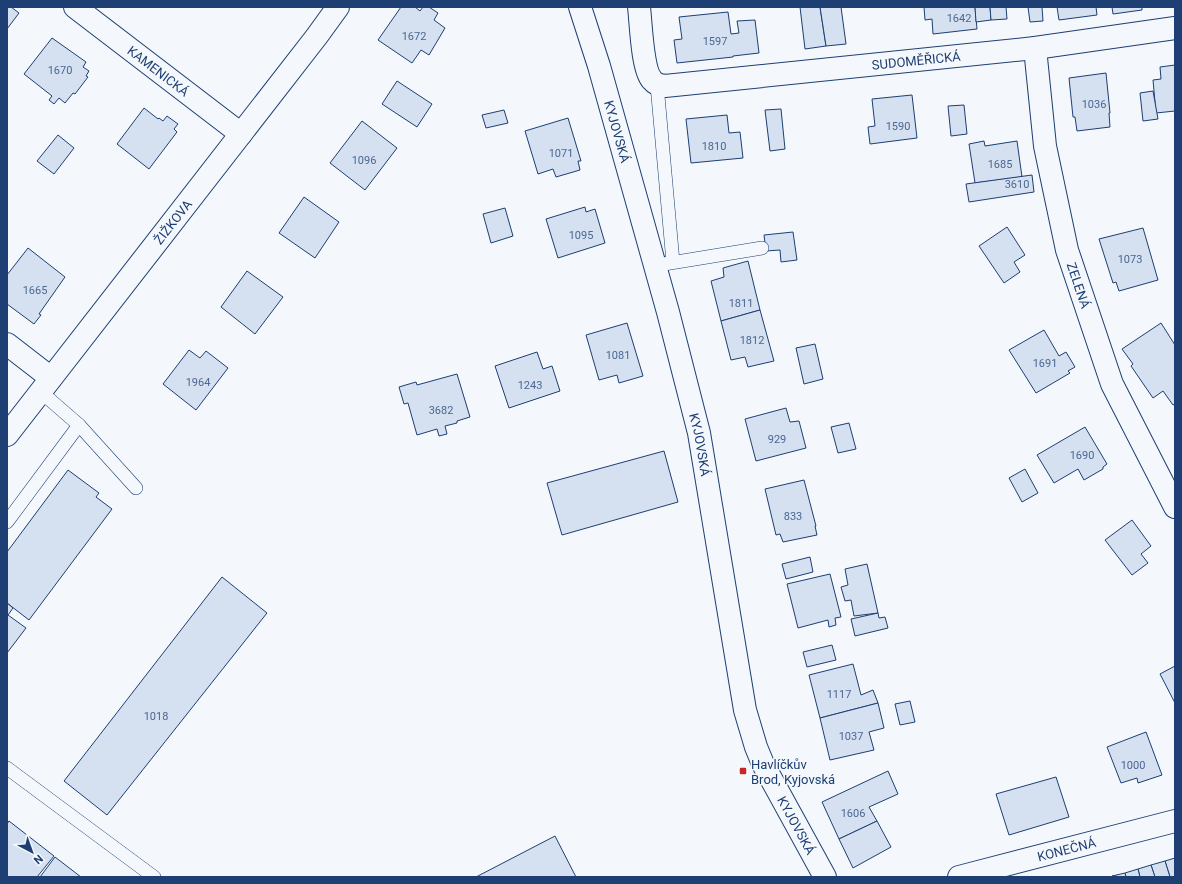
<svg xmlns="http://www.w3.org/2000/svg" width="1182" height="884" font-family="Roboto,sans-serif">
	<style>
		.building { fill: #d5e0f0; stroke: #1d3f73 }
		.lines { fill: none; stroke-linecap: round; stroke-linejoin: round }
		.lane-casing { stroke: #1d3f73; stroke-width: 14 }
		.street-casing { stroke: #1d3f73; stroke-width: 24 }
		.secondary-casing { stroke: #1d3f73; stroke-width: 24 }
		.lane { stroke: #f4f7fb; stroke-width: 13 }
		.street { stroke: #f4f7fb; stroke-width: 22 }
		.secondary { stroke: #f4f7fb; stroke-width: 22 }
		.poi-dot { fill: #c62828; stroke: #f4f7fb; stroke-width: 1.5 }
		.labels { text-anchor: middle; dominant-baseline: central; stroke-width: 3; stroke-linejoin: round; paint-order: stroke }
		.number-label { font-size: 11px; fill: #4b6792 }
		.street-label { font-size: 13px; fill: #1d3f73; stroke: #f4f7fb }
		.poi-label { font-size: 13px; fill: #1d3f73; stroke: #f4f7fb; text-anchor: start }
	</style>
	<rect width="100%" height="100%" fill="#f4f7fb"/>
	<g class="building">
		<polygon points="7,7 11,7 19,13 7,29"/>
		<polygon points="401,7 415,7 420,11 423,7 429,7 438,13 434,20 445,28 429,55 421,50 412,63 378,40"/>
		<polygon points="800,7 820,7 826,46 805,49"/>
		<polygon points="820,7 841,7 846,44 826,46"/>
		<polygon points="924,7 975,7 977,29 933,34 932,19 925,20"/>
		<polygon points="975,7 990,7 991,20 976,22"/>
		<polygon points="990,7 1006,7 1007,19 991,20"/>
		<polygon points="1028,7 1042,7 1043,21 1030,22"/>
		<polygon points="1057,7 1096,7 1097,15 1059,20"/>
		<polygon points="1112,7 1142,7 1142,10 1113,14"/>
		<polygon points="728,12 731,34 739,33 737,21 755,20 759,53 733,56 733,57 677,63 674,40 682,39 679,17"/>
		<polygon points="52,38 86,62 83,67 89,71 86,76 88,77 75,94 73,93 65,103 59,98 54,104 49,100 52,96 24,74"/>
		<polygon points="1175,65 1175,111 1156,113 1153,80 1161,79 1160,67"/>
		<polygon points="1106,73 1110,113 1109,113 1110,127 1077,131 1075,117 1073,117 1069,78"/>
		<polygon points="397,81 432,104 417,127 382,104"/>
		<polygon points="1153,91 1158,119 1143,121 1140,93"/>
		<polygon points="912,95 917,138 870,144 868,127 875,126 872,99"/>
		<polygon points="964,105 967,134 951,136 948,106"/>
		<polygon points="144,108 158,119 159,118 163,121 167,116 178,124 174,129 177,132 149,169 117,144"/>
		<polygon points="781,109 785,149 770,151 765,110"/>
		<polygon points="504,110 508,123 486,128 482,115"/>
		<polygon points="727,115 729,133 740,132 743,158 691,163 686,119"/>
		<polygon points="568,118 581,161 578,161 580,170 556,177 553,169 538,174 525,131"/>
		<polygon points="362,121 397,148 365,190 330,163"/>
		<polygon points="58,135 74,148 54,174 37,161"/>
		<polygon points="984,141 985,146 1017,141 1022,177 975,183 969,144"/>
		<polygon points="1032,175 1034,192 969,202 966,184"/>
		<polygon points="304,197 339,222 315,258 279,233"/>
		<polygon points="585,207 586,212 595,209 605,243 558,258 546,219"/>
		<polygon points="505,208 513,236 491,243 483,214"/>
		<polygon points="1007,227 1025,255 1014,262 1020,272 1004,283 979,246"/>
		<polygon points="1143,228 1158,280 1119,291 1116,282 1113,283 1099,239"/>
		<polygon points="793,232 797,260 781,262 780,250 766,251 764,235"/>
		<polygon points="28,248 65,277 39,314 41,315 34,324 7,304 7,275"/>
		<polygon points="748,261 760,310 721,321 711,281 724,277 723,268"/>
		<polygon points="247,271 283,297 255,334 221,307"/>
		<polygon points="760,310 774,361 748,367 745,357 731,360 721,321"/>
		<polygon points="627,323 643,376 619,383 617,375 599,380 586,335"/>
		<polygon points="1161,323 1175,345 1175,404 1173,405 1163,391 1153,398 1131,366 1133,364 1122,349"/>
		<polygon points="1044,330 1059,356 1066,352 1075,367 1068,371 1070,373 1036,393 1009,350"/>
		<polygon points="815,344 823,379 804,384 796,348"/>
		<polygon points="189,350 200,358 206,351 228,368 196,410 163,384"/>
		<polygon points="537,352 543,369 552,366 560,391 509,408 495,366"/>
		<polygon points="457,374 470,417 457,421 457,423 445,426 447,434 439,436 437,429 417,435 408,403 404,404 399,387 416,382 417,385"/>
		<polygon points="786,408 790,422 799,421 806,448 756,461 745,419"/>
		<polygon points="849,423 856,449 838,453 831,427"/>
		<polygon points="1085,427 1107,464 1103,467 1103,469 1084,480 1078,469 1054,483 1037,455"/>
		<polygon points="664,451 678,502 562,535 547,483"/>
		<polygon points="1025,469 1038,493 1022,502 1009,478"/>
		<polygon points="68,470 99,493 96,497 112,509 29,620 7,603 7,552"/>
		<polygon points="804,480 816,526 815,526 817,535 783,542 780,534 776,535 765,489"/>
		<polygon points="1132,520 1151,546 1141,554 1148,563 1132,575 1105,540"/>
		<polygon points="810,557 813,572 786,579 782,564"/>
		<polygon points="867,564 878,613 854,616 851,600 845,601 841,587 848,585 845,569"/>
		<polygon points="830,574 841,617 835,618 836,625 829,627 828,620 798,628 787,584"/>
		<polygon points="222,577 267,613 107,815 64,781"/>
		<polygon points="7,603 13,608 8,615 26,628 7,653"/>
		<polygon points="878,613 879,618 885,617 888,628 855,636 851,619"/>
		<polygon points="832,645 836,660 807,667 803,652"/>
		<polygon points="853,664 861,695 873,690 878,703 820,718 809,675"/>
		<polygon points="1175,666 1175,703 1160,674"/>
		<polygon points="910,701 915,722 900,725 895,704"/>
		<polygon points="878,703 884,728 869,732 874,750 830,760 820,718"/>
		<polygon points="1146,732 1162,775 1138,783 1137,778 1121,783 1107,747"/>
		<polygon points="888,771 898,794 869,807 877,821 839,839 822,802"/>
		<polygon points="1056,777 1069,817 1009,835 996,794"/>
		<polygon points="9,821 54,856 37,877 7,877 7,824"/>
		<polygon points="877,821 891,847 853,868 839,839"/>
		<polygon points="555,836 576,877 476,877"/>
		<polygon points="55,857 81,877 40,877"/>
		<polygon points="1175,858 1175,877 1170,877 1165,861"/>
		<polygon points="1165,861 1170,877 1155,877 1151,865"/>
		<polygon points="1151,865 1155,877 1140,877 1138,869"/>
		<polygon points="1138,869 1140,877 1126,877 1125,873"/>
		<polygon points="1125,873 1126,877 1112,876"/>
	</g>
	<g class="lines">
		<g class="lane-casing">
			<g id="lane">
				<polyline points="657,85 673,262"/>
				<polyline points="664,264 762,248"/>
				<polyline points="79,425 136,488"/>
				<polyline points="7,522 79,425 41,392"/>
				<polyline points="7,768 154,877"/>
			</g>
		</g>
		<g class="street-casing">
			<g id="street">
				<path id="s1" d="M75 7 241 134"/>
				<path id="s2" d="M580 7 599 66 668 312 699 433 745 710 756 747 763 764 825 877"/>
				<path id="s3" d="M639 7C641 23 642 69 652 80 656 85 660 85 665 86L1035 48 1175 28"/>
				<path id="s4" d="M1035 48 1045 146 1067 250 1112 384 1175 507"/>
				<polyline points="7,344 51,378"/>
				<path id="s5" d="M959 877 1175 821"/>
			</g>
		</g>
		<g class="secondary-casing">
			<g id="secondary">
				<path id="s6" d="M7 435 317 36 338 7"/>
			</g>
		</g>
		<use href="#lane" class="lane"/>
		<use href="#street" class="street"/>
		<use href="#secondary" class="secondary"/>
	</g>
	<rect class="poi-dot" x="739" y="767" width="8" height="8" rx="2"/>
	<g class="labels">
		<g class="number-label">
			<text x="959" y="18">1642</text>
			<text x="414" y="36">1672</text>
			<text x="715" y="41">1597</text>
			<text x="60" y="70">1670</text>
			<text x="1094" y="104">1036</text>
			<text x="898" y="126">1590</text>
			<text x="714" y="146">1810</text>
			<text x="561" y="153">1071</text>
			<text x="364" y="160">1096</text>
			<text x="1000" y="164">1685</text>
			<text x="1017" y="184">3610</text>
			<text x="581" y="235">1095</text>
			<text x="1130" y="259">1073</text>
			<text x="35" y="290">1665</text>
			<text x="741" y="303">1811</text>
			<text x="752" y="340">1812</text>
			<text x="618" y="355">1081</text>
			<text x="1045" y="363">1691</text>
			<text x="198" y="382">1964</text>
			<text x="530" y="385">1243</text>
			<text x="441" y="410">3682</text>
			<text x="777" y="439">929</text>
			<text x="1082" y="455">1690</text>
			<text x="793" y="516">833</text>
			<text x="839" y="694">1117</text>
			<text x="156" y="716">1018</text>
			<text x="851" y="736">1037</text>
			<text x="1133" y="765">1000</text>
			<text x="853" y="813">1606</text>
		</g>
		<g class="street-label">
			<text stroke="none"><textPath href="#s3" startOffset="342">SUDOMĚŘICKÁ</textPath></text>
			<text stroke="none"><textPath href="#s1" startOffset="105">KAMENICKÁ</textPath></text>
			<text stroke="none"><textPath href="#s2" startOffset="130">KYJOVSKÁ</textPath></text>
			<text stroke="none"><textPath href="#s6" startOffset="270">ŽIŽKOVA</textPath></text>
			<text stroke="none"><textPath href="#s4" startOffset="242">ZELENÁ</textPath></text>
			<text stroke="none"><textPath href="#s2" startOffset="454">KYJOVSKÁ</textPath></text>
			<text stroke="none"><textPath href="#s2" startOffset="850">KYJOVSKÁ</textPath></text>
			<text stroke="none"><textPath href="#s5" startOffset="111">KONEČNÁ</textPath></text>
		</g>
		<g class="poi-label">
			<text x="751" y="764">Havlíčkův<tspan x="751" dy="15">Brod, Kyjovská</tspan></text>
		</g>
	</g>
	<rect width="1182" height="884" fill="none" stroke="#1d3f73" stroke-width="16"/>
	<g transform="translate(32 852) rotate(139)" stroke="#f4f7fb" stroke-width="3" paint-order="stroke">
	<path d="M0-3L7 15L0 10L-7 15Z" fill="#1d3f73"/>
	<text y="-6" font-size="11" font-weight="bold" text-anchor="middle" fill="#1d3f73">N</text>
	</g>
</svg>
